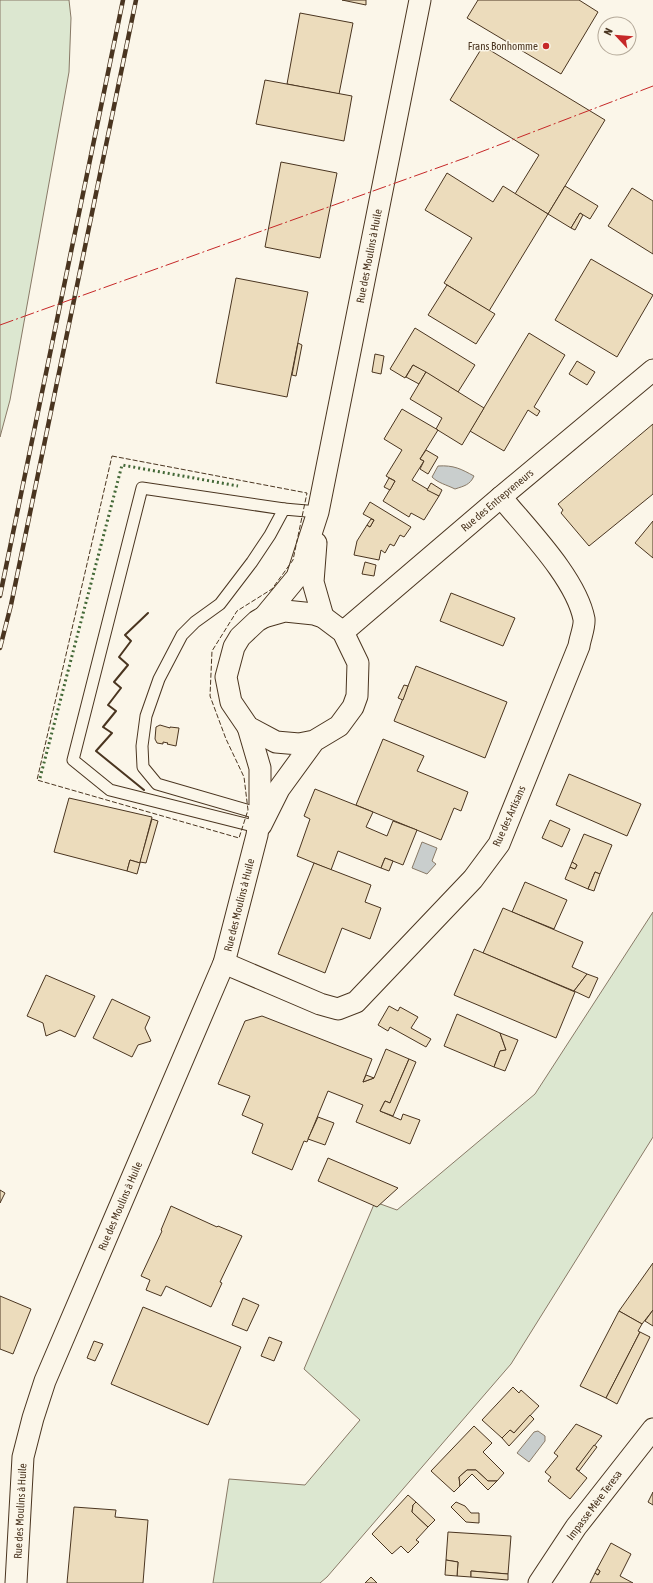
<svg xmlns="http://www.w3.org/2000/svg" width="653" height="1583" font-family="'Asap Condensed',sans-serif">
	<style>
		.green { fill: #dce7d0; stroke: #887966 }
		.water { fill: #c9cecd; stroke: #887966 }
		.building { fill: #ecdcbc; stroke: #4a3520 }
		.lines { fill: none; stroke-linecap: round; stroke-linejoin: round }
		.lane-casing { stroke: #4a3520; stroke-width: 13 }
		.street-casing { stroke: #4a3520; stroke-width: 23 }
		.lane { stroke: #fbf6e9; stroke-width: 11 }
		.street { stroke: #fbf6e9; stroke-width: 21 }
		.rail-casing { stroke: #4a3520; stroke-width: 4.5 }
		.rail { stroke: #fbf6e9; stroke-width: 3; stroke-dasharray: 9; stroke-linecap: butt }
		.hedge { stroke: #436837; stroke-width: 3; stroke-dasharray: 2 3; stroke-linecap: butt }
		.fence { stroke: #4a3520; stroke-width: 1; stroke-dasharray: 5 2; stroke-linecap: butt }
		.wall { stroke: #4a3520; stroke-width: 2 }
		.power { stroke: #c62828; stroke-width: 1; stroke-dasharray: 14 3 2 3; stroke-linecap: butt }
		.poi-dot { fill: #c62828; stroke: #fbf6e9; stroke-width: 1.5 }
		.labels { text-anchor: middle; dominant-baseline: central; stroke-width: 3; stroke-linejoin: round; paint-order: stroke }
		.poi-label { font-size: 11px; fill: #4a3520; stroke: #fbf6e9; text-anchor: end }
		.street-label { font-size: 11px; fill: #4a3520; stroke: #fbf6e9 }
	</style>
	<rect width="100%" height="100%" fill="#fbf6e9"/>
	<g class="green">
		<polygon points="0,0 69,0 71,18 69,72 10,400 0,437"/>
		<polygon points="653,912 653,1137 511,1364 327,1577 320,1583 213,1583 229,1479 305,1485 360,1420 304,1369 375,1202 397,1210 535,1094"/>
	</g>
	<g class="water">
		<path d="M438 466C454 465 461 469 474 476 470 485 464 486 455 489 447 485 438 483 432 477Z"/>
		<polygon points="422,842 437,848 432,861 436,864 427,874 412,868"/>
		<polygon points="538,1431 545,1436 545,1441 529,1462 517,1453 534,1432"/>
	</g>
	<g class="building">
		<polygon points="342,0 366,0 366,5"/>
		<polygon points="478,0 579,0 598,12 561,74 467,18"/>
		<polygon points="300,13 353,23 339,94 287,84"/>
		<polygon points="483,46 605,120 548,214 515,194 539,155 450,100"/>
		<polygon points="265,80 352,96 344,141 256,124"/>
		<polygon points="281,162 337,173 320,258 265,247"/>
		<polygon points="447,173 493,202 503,186 548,214 489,311 444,283 472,238 425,210"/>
		<polygon points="565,186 598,206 590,219 580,213 571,228 548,214"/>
		<polygon points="632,188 653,201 653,254 608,226"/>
		<polygon points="580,213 583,215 575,230 571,228"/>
		<polygon points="591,259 653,295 617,357 555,320"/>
		<polygon points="236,278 308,292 287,397 216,383"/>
		<polygon points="447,285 495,314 476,344 428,315"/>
		<polygon points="415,328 475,365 458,392 413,365 405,378 390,369"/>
		<polygon points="529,333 565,355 534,407 540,411 537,416 528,410 504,451 470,431"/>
		<polygon points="298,343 302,345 296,376 292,375"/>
		<polygon points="375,354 384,356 381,374 372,372"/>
		<polygon points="577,361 595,372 587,385 569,374"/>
		<polygon points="413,365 426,372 419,384 406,377"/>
		<polygon points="426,372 484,408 462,445 436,429 442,418 410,399"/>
		<polygon points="402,409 438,430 420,459 424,461 412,480 439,496 424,520 411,513 409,517 383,501 395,481 386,476 402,450 384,439"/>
		<polygon points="653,424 653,494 589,546 561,513 563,510 558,504"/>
		<polygon points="426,450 438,457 428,474 420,469 424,461 420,459"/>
		<polygon points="389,478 395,481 390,490 384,487"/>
		<polygon points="431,483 442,490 439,496 427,490"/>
		<polygon points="370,502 411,527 404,537 400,535 394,546 390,544 385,553 381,550 379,560 354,555 357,541 367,525 370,527 374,520 363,514"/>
		<polygon points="371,519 374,520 370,527 367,525"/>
		<polygon points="653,521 653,558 635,543"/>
		<polygon points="365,562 376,565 374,576 362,574"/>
		<polygon points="451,593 515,618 503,646 440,621"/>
		<polygon points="416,666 507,702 485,758 394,721"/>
		<polygon points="404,685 408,686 403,700 398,698"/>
		<polygon points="160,725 170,728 170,727 179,728 176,746 167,744 168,743 163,742 163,744 157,743 155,739 156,727"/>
		<polygon points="383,739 424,756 417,771 468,792 461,811 454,808 441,840 356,805"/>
		<polygon points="569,774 641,804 627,836 556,805"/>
		<polygon points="315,789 373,812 366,827 387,836 393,821 417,830 403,865 385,858 381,868 338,851 331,870 297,856 310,819 304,816"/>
		<polygon points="69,798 152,817 140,863 130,860 127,871 54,852"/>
		<polygon points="152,819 158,821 146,863 140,862"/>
		<polygon points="550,820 570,829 562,847 542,838"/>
		<polygon points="584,834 612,845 600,874 595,872 588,889 565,879 570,867 575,869 577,865 572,862"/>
		<polygon points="385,858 393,861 389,871 381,868"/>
		<polygon points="130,860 140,863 137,874 127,871"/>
		<polygon points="572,862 577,865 575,869 570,867"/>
		<polygon points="314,863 371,885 365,902 381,908 370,939 342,928 325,973 278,954"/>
		<polygon points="595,872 600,874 594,891 588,889"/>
		<polygon points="525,882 567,900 554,929 512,912"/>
		<polygon points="503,908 583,942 572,967 587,974 574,991 483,953"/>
		<polygon points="474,949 575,992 556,1038 454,995"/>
		<polygon points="587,974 598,978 589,998 574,991"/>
		<polygon points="46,975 95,996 75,1037 60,1030 46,1036 43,1023 27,1016"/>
		<polygon points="112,999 150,1017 145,1028 151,1041 138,1045 132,1057 93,1038"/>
		<polygon points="389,1006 398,1011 400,1007 418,1017 411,1028 431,1039 426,1047 390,1027 388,1031 378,1025"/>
		<polygon points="457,1014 500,1033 506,1050 500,1051 494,1067 444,1046"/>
		<polygon points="262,1016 372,1059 363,1082 374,1078 386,1049 409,1059 390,1103 385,1101 380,1111 401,1120 403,1114 420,1120 410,1144 356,1122 363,1105 328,1091 307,1142 304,1141 292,1170 252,1153 263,1124 242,1115 250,1096 218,1084 245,1021"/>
		<polygon points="500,1033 518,1040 505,1071 494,1067 500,1051 506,1050"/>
		<polygon points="409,1059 416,1062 393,1116 380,1111 385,1101 390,1103"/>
		<polygon points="366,1075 374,1078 363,1082"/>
		<polygon points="318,1117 334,1123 325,1145 308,1139"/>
		<polygon points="328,1158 398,1188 377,1207 318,1181"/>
		<polygon points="0,1190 5,1193 0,1203"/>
		<polygon points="171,1206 217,1227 218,1226 242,1236 220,1282 222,1283 211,1307 166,1286 161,1296 146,1290 150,1280 141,1276 162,1231 161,1230"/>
		<polygon points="653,1263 653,1310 642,1324 619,1311"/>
		<polygon points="0,1296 31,1309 13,1354 0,1349"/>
		<polygon points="243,1298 259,1305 247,1331 232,1325"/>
		<polygon points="143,1307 241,1347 208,1425 111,1384"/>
		<polygon points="653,1310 653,1326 645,1321"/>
		<polygon points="619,1311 642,1324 638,1331 640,1332 606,1398 580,1386"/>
		<polygon points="640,1332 650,1337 617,1404 606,1398"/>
		<polygon points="269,1337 282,1342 274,1361 261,1356"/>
		<polygon points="94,1341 103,1344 95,1361 87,1358"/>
		<polygon points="513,1387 519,1393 521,1390 539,1406 514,1433 510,1430 502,1438 482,1420"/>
		<polygon points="530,1415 534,1419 509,1446 502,1438 510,1430 514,1433"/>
		<polygon points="576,1424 602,1436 576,1469 587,1478 570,1499 548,1481 551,1477 545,1472 558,1456 554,1453"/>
		<polygon points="474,1426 492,1443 483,1452 504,1473 497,1481 488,1481 476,1470 467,1470 459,1477 460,1486 454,1492 431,1471"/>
		<polygon points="594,1445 597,1447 579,1471 576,1469"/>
		<polygon points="467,1470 476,1470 488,1481 497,1481 488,1490 472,1474 460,1486 459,1477"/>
		<polygon points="653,1492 653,1505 648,1502"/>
		<polygon points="408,1495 416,1502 413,1505 412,1512 428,1527 416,1540 419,1542 408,1553 401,1546 392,1554 372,1534"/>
		<polygon points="416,1502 435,1520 428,1527 412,1512 413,1505"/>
		<polygon points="456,1502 465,1506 471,1513 479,1513 479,1523 466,1522 451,1507"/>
		<polygon points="74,1507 116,1510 115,1517 148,1520 143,1583 67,1583"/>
		<polygon points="448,1532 511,1536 508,1574 471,1571 471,1577 457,1576 458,1562 446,1560"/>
		<polygon points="611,1543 631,1554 620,1576 633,1583 590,1583 595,1573 598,1575 600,1571 597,1569"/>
		<polygon points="446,1560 458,1562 457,1576 445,1575"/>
		<polygon points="597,1569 600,1571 598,1575 595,1573"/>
		<polygon points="471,1571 508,1574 508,1580 471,1577"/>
		<polygon points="371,1577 377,1583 365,1583"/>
	</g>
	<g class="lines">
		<g class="lane-casing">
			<g id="lane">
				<polyline points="260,814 157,784 143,767 142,746 146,716 159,679 182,635 195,622 220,604 252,562 270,535 284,509 318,512"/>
				<polyline points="257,827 110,790 73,760 142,488 284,509"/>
			</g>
		</g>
		<g class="street-casing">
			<g id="street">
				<polyline points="316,543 313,582 323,617"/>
				<polyline points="264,617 297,577 318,512 420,0"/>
				<polyline points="343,632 501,497 653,370"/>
				<polyline points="261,825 279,789 314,741 339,726 353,707 357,696 358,663 343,632 323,617 314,614 285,611 264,617 257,621 240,637 234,647 226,677 231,702 248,727 276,742 299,744 314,741"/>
				<path d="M224 963 320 1004 338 1009 356 1002 473 879 499 844 579 646C580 638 585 627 584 619 576 578 527 529 501 497"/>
				<polyline points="16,1583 23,1457 33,1418 45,1381 224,963 257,835 260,814 260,768 248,727"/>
				<polyline points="539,1583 576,1527 653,1429"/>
			</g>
		</g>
		<use href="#lane" class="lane"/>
		<use href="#street" class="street"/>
		<g class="rail-casing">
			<g id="rail">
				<polyline points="0,596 123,0"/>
				<polyline points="0,648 11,605 136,0"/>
			</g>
		</g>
		<use href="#rail" class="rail"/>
		<polyline class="hedge" points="40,778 122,465 238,486"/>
		<polygon class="fence" points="112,456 307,493 293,560 272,589 237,611 212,651 210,696 226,739 244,777 248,810 239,838 37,780"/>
		<polyline class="wall" points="144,790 96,751 112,733 103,727 116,711 108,705 121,688 114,682 128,665 119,657 131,641 125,635 148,613"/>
		<polyline class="power" points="0,325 465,158 653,86"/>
	</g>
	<circle class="poi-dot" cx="546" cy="46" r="4"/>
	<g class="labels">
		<g class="poi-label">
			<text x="538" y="46">Frans Bonhomme</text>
		</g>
		<g class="street-label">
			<text transform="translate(369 256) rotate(-79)">Rue des Moulins à Huile</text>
			<text transform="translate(497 500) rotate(-40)">Rue des Entrepreneurs</text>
			<text transform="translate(509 816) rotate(-66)">Rue des Artisans</text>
			<text transform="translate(239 905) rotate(-76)">Rue des Moulins à Huile</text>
			<text transform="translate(120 1206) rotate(-67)">Rue des Moulins à Huile</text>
			<text transform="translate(594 1505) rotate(-53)">Impasse Mère Teresa</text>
			<text transform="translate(20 1511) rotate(-87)">Rue des Moulins à Huile</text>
		</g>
	</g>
	<g transform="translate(617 36) rotate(296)"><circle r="19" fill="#fbf6e9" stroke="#b4a999"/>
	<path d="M0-3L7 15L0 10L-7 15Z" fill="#c62828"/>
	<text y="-6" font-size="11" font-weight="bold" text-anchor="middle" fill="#4a3520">N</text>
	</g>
</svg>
